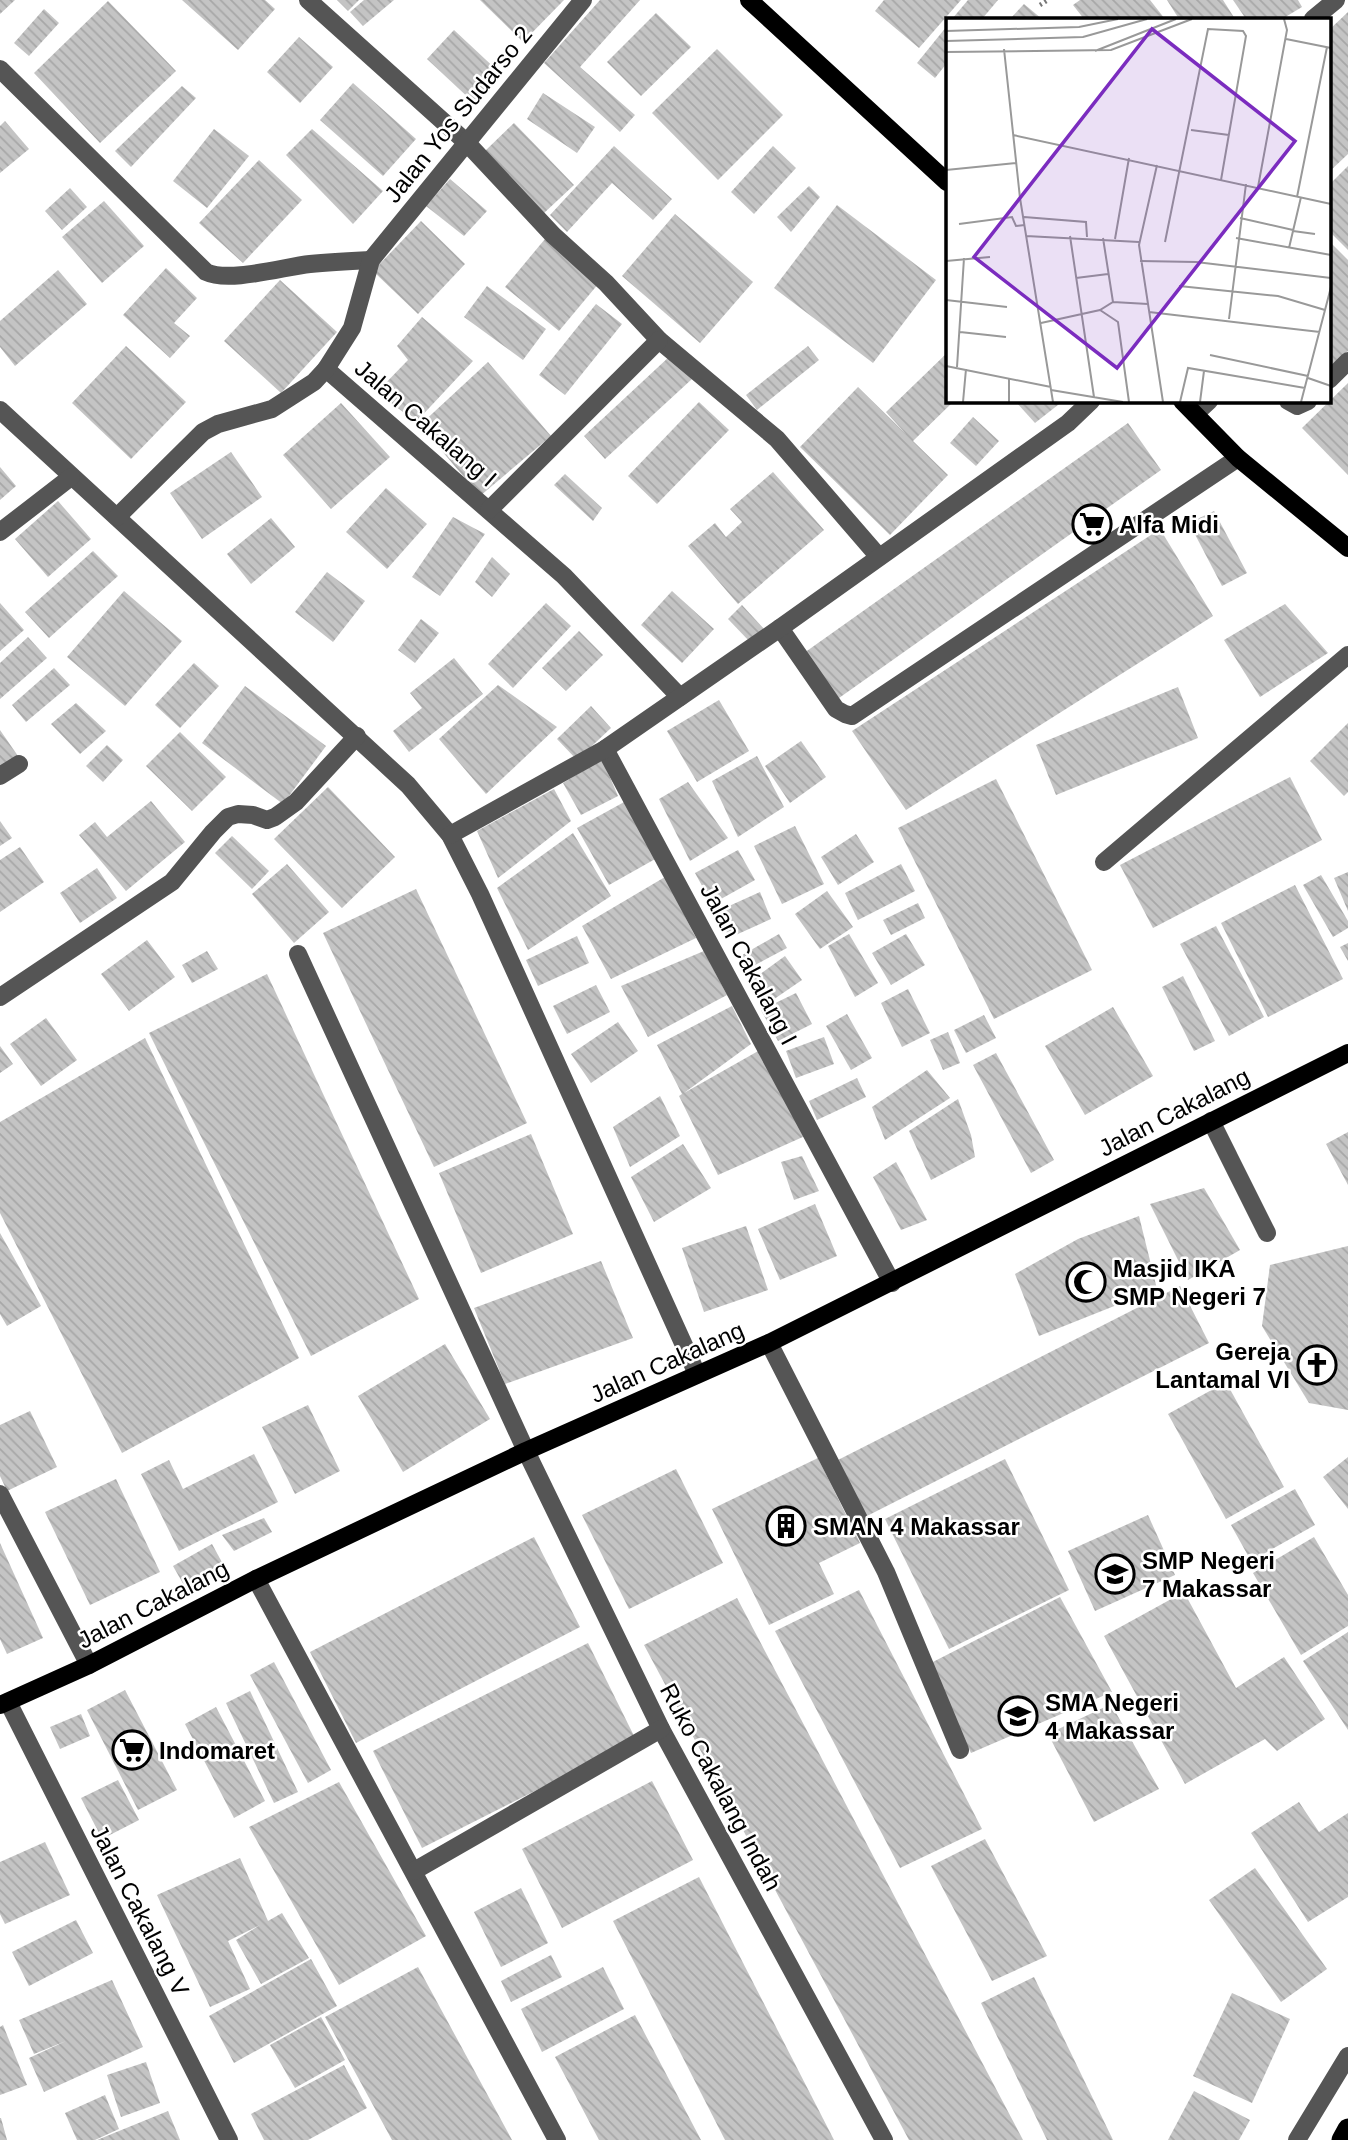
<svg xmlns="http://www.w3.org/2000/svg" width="1348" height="2140" font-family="Arial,sans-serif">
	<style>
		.building { fill: url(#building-back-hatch) }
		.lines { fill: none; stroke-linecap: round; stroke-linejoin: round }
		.path { stroke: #777; stroke-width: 4.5; stroke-dasharray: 2 3.5; stroke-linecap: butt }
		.minor { stroke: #555; stroke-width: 18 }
		.major { stroke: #000; stroke-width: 18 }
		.highway { stroke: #000; stroke-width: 21 }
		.labels { text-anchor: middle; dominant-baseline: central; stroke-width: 5; stroke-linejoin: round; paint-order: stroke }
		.street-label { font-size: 24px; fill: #000; stroke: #fff }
		.poi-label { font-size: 24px; font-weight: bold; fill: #000; stroke: #fff; text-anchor: start }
		.inset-road { fill: none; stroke: #999; stroke-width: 2 }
		.view { fill: #7b2cbf; fill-opacity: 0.15; stroke: #7b2cbf; stroke-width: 3.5 }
		.inset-edge { fill: none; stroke: #000; stroke-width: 3.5 }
	</style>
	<defs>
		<pattern id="building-back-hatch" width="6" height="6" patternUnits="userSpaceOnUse" patternTransform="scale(1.75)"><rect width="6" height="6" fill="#c4c4c4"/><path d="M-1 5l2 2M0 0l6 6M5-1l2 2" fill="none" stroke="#a7a7a7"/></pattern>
	</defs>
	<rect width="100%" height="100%" fill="#fff"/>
	<g class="building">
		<polygon points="0,0 15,0 0,14"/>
		<polygon points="182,0 265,0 275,9 238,50"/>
		<polygon points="337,0 359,0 348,11"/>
		<polygon points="364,0 394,0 363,26 350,12"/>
		<polygon points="480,0 564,0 523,42"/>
		<polygon points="600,0 640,0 580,67 635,115 620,132 544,63"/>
		<polygon points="884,0 961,0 919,48 875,11"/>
		<polygon points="968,0 998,0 982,19 952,19"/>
		<polygon points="1080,0 1150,0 1165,19 1084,19 1073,5"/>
		<polygon points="1167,0 1223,0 1235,19 1179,19"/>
		<polygon points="1233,0 1298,0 1302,7 1282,19 1246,19"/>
		<polygon points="108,1 176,71 100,143 34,73"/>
		<polygon points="1024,4 1042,19 1010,19"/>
		<polygon points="44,9 59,23 29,56 14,43"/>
		<polygon points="1348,12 1348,154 1329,172 1329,30"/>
		<polygon points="656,13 691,47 641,96 607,62"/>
		<polygon points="947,26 947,63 935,78 917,63"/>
		<polygon points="454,30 500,73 473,102 427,59"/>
		<polygon points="299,37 333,67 300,103 267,72"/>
		<polygon points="717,49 783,115 718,180 652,113"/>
		<polygon points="353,83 416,139 383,176 320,120"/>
		<polygon points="182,86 196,98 131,167 115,151"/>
		<polygon points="543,93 595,127 577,153 527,119"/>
		<polygon points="5,121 29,149 0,173 0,126"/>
		<polygon points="514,123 574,185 543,214 483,153"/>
		<polygon points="214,129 249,156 207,208 173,181"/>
		<polygon points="312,129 383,191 353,224 286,155"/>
		<polygon points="614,146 672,199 653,220 612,183 567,232 550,215"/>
		<polygon points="773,146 796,168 754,214 731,192"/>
		<polygon points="259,160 302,200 243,263 199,223"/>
		<polygon points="1348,166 1348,250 1329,231 1329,185"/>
		<polygon points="450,179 487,211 464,236 426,206"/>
		<polygon points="809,186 820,197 791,232 777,217"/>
		<polygon points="70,188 87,207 62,230 45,211"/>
		<polygon points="104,201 144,246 102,283 62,237"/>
		<polygon points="837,205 936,280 873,363 774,288"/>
		<polygon points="675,214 753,282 700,343 622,276"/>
		<polygon points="421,221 465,264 418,314 373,271"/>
		<polygon points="545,239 599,283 559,331 505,287"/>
		<polygon points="1329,241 1348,260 1348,351 1329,369"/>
		<polygon points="166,268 197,298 174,323 190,336 170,358 123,315"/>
		<polygon points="58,270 87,304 15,366 0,347 0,321"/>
		<polygon points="280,280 337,332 281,393 224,341"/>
		<polygon points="487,286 546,329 523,360 464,317"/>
		<polygon points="596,304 622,324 565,395 539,375"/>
		<polygon points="422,317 473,361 416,422 377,392 408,360 397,346"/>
		<polygon points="126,346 186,402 131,459 72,403"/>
		<polygon points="808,346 819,360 757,410 746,395"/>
		<polygon points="947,353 947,401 954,401 913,441 948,475 890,535 800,447 858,387 906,434 886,412"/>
		<polygon points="670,356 692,379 605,459 584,436"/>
		<polygon points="488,362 551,436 480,496 420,425"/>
		<polygon points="1348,383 1348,475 1302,428"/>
		<polygon points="1015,401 1063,401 1035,423"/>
		<polygon points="699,402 729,430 657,504 628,476"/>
		<polygon points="341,403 390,457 331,509 283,455"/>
		<polygon points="973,417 999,441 976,466 950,443"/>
		<polygon points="1128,423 1161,470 839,698 804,653"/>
		<polygon points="231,452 262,497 202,539 170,493"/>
		<polygon points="0,467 16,486 0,500"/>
		<polygon points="773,472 824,530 738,604 688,546 715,523 726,537 742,522 730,509"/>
		<polygon points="565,474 602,508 593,521 554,485"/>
		<polygon points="386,488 427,524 387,569 346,532"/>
		<polygon points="58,501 91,539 48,577 15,539"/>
		<polygon points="1214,511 1247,573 1222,586 1189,523"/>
		<polygon points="453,517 485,534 440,596 412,577"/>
		<polygon points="271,518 295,547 251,584 227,554"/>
		<polygon points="1160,529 1213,616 906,810 852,731"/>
		<polygon points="93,551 118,576 49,638 25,612"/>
		<polygon points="492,557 510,574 492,597 475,582"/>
		<polygon points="327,572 365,601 333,642 295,612"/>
		<polygon points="124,591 182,641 125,706 67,657"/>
		<polygon points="672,591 714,629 682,663 641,625"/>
		<polygon points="0,603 24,630 0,651"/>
		<polygon points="546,603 571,626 513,688 488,664"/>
		<polygon points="1285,604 1328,653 1260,697 1224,640"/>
		<polygon points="742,605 764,629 750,642 728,619"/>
		<polygon points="421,619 439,633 415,663 398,650"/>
		<polygon points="579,631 603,655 566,691 542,668"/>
		<polygon points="28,637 47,658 0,699 0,663"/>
		<polygon points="454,658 483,694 409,752 393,731 422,708 410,693"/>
		<polygon points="194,663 219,686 180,728 155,705"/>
		<polygon points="54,668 70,685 26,722 12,705"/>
		<polygon points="498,685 557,727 486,794 439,739"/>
		<polygon points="245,686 326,746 283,804 202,743"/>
		<polygon points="1178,687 1198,738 1056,795 1036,745"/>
		<polygon points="719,700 749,751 697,782 667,731"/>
		<polygon points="76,703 106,731 80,754 51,724"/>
		<polygon points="591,706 611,728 577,760 557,739"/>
		<polygon points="1348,723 1348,792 1344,796 1310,761"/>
		<polygon points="0,730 18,756 0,768"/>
		<polygon points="180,732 226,777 192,811 146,766"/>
		<polygon points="801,741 826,777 790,803 765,766"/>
		<polygon points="107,745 123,760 103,782 86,766"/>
		<polygon points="757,756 784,807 738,837 712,781"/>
		<polygon points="602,759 618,796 581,815 563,783"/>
		<polygon points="1290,777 1322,840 1153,928 1120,865"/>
		<polygon points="996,779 1092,970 994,1019 898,828"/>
		<polygon points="688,782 728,838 690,861 659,799"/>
		<polygon points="328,787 395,857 342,908 274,839"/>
		<polygon points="554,789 571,821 498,878 477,831"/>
		<polygon points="151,801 185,842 126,891 79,835 95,822 107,837"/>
		<polygon points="626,801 657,858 609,885 577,828"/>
		<polygon points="0,821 12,838 0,846"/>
		<polygon points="795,826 824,884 782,904 754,846"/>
		<polygon points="573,833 611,896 528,950 497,888"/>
		<polygon points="856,834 874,862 838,885 821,857"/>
		<polygon points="232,836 269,871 252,889 215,853"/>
		<polygon points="20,847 44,882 0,912 0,860"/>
		<polygon points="738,850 755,880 712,904 695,873"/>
		<polygon points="287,864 329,912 294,943 252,894"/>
		<polygon points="901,864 915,891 858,920 845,893"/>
		<polygon points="97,868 117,898 80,923 60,893"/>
		<polygon points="1348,872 1348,911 1334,878"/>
		<polygon points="1321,875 1348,921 1348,928 1333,937 1303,885"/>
		<polygon points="665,877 696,938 611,979 582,926"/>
		<polygon points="1295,885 1343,979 1268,1017 1221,923"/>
		<polygon points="416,889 527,1123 434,1167 323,933"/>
		<polygon points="827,891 853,927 820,949 795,914"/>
		<polygon points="760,892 771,919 729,938 718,911"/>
		<polygon points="918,903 925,918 891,935 883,920"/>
		<polygon points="1216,926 1264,1017 1229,1036 1180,944"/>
		<polygon points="779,934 787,948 744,971 737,958"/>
		<polygon points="849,934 878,983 855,997 828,946"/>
		<polygon points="906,934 925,965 891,985 872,953"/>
		<polygon points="577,936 589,963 538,986 526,960"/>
		<polygon points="147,940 175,977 129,1011 101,974"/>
		<polygon points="1348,943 1348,961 1340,947"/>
		<polygon points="207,951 218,969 192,983 182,965"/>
		<polygon points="704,951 727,995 648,1037 621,986"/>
		<polygon points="785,956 802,980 764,1006 748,983"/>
		<polygon points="267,974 419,1299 311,1356 149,1033"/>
		<polygon points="1183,976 1215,1041 1194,1051 1162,987"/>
		<polygon points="596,985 610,1012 567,1034 553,1006"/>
		<polygon points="908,989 930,1033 902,1047 881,1003"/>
		<polygon points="796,993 812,1024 778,1041 761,1010"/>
		<polygon points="732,1006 751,1044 684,1093 760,1050 805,1136 718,1175 679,1096 682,1094 657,1045"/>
		<polygon points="1113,1007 1153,1076 1085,1115 1045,1046"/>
		<polygon points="847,1014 872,1058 851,1070 826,1026"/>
		<polygon points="984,1015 996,1038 966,1053 954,1030"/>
		<polygon points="46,1018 77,1060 41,1086 10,1044"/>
		<polygon points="618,1022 638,1051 591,1083 571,1054"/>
		<polygon points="948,1032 960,1063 943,1070 930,1040"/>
		<polygon points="824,1037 834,1064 796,1078 786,1051"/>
		<polygon points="145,1038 299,1358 122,1453 0,1213 0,1122"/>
		<polygon points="0,1046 13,1064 0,1073"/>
		<polygon points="996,1053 1054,1160 1031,1173 973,1065"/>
		<polygon points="927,1070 950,1098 885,1140 872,1107"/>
		<polygon points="857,1078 866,1097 817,1120 809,1101"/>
		<polygon points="660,1096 680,1136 630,1167 613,1127"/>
		<polygon points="958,1099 971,1135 975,1157 931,1180 909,1131"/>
		<polygon points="1348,1132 1348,1185 1326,1144"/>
		<polygon points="531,1134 573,1234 481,1273 439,1173"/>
		<polygon points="683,1144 711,1188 654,1222 631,1177"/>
		<polygon points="802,1156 819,1191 794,1200 781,1162"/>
		<polygon points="896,1162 927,1220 901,1230 873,1177"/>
		<polygon points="1204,1188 1240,1250 1188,1280 1150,1204"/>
		<polygon points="815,1204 837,1256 780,1280 758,1229"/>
		<polygon points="1139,1216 1157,1289 1039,1336 1015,1274 1078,1239"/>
		<polygon points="746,1226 768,1290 704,1312 682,1248"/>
		<polygon points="0,1233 41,1306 7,1326 0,1314"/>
		<polygon points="1348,1246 1348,1410 1309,1403 1262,1326 1270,1265"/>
		<polygon points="601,1261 633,1338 505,1384 474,1308"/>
		<polygon points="1180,1286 1209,1343 865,1517 836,1461"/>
		<polygon points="445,1344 490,1419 403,1472 358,1396"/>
		<polygon points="1226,1382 1284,1487 1226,1519 1168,1414"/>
		<polygon points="308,1405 340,1471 295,1494 262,1427"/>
		<polygon points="30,1411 57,1467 7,1491 0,1476 0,1425"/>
		<polygon points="254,1454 278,1502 179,1551 141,1474 169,1460 183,1489"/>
		<polygon points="1348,1457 1348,1509 1323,1477"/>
		<polygon points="818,1458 860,1543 819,1563 834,1594 769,1625 712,1509"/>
		<polygon points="1005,1459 1069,1590 949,1649 885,1519"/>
		<polygon points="676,1469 723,1563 629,1609 582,1515"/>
		<polygon points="116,1479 160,1572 90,1605 45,1512"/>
		<polygon points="1295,1489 1315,1525 1251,1561 1231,1525"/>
		<polygon points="1148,1515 1175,1575 1095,1611 1068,1551"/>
		<polygon points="264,1518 272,1532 234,1551 222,1535"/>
		<polygon points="534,1537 580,1627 356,1743 310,1652"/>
		<polygon points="1314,1537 1348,1595 1348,1626 1301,1655 1253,1573"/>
		<polygon points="0,1543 43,1638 7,1654 0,1639"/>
		<polygon points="212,1544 224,1566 185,1587 173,1566"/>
		<polygon points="859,1590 982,1829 900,1868 775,1631"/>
		<polygon points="1184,1592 1236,1688 1284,1657 1325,1719 1277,1751 1265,1739 1185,1784 1104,1636"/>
		<polygon points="1060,1597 1112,1692 971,1753 927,1665"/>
		<polygon points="737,1598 1023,2140 909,2140 644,1645"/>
		<polygon points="1348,1632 1348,1730 1303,1661"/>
		<polygon points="588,1643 636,1740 422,1848 373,1751"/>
		<polygon points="274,1662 331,1770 308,1783 250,1675"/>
		<polygon points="125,1690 177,1790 138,1810 87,1710"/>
		<polygon points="250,1691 298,1792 274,1803 226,1703"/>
		<polygon points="1111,1704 1159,1789 1094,1822 1048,1734"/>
		<polygon points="216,1707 265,1801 234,1818 185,1724"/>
		<polygon points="81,1714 90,1736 60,1749 50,1727"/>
		<polygon points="118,1780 139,1820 102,1839 81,1798"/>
		<polygon points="652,1781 693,1860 562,1928 522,1849"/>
		<polygon points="339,1782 426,1936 339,1985 249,1827"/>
		<polygon points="1299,1802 1319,1832 1348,1813 1348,1897 1308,1922 1251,1833"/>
		<polygon points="985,1839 1047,1956 992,1981 931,1866"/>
		<polygon points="45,1842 70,1895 5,1924 0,1914 0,1862"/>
		<polygon points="240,1858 268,1921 282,1913 309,1958 261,1984 236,1940 260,1925 228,1941 250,1989 210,2007 157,1895"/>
		<polygon points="1255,1868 1327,1969 1281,2002 1209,1900"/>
		<polygon points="699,1877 834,2140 725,2140 613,1921"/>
		<polygon points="521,1888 548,1943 501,1967 474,1912"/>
		<polygon points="76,1920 93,1953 29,1986 12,1952"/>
		<polygon points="551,1955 562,1977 511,2002 501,1981"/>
		<polygon points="311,1959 337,2006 234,2063 209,2016"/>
		<polygon points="418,1967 512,2140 392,2140 325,2017"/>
		<polygon points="603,1967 624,2009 542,2052 521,2009"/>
		<polygon points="1034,1977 1113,2140 1047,2140 981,2003"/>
		<polygon points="112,1980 143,2047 44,2092 29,2058 66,2041 34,2054 19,2020"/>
		<polygon points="1232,1993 1290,2019 1252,2103 1193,2076"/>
		<polygon points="635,2015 701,2140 599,2140 555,2057"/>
		<polygon points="321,2017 345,2060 295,2088 270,2045"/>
		<polygon points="3,2025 27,2085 0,2095 0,2027"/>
		<polygon points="146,2062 160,2103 121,2117 107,2075"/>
		<polygon points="344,2065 367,2108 308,2140 264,2140 251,2114"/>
		<polygon points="1194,2091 1250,2120 1239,2140 1168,2140"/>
		<polygon points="105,2095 119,2129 95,2140 77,2140 65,2113"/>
		<polygon points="168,2111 180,2140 97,2140"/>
		<polygon points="0,2118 1,2118 7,2140 0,2140"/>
	</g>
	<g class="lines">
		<polyline class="path" points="1040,5 1048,0"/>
		<g class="minor">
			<polyline points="308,0 466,142 553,235 606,283 659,340 777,439 879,557"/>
			<polyline points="1313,19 1336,0"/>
			<path d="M0 69 206 272C229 283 283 267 310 264 330 262 350 261 371 260"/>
			<polyline points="326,369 564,576 680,697"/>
			<polyline points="1329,380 1348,361"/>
			<polyline points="1288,401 1297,406 1308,401"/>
			<polyline points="0,410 408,785 450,835 480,894 697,1374"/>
			<polyline points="1195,414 1209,401"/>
			<polyline points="489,510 659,340"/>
			<polyline points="117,517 203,432 218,424 272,409 314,382 326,369 352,328 371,260 583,0"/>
			<polyline points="0,532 71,477"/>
			<polyline points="780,628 836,709 845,714 852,716 1238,458"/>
			<polyline points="605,749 892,1283"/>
			<polyline points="0,776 19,764"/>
			<polyline points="450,835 605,749 780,628 1068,423 1091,401"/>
			<polyline points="1104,862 1348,655"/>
			<polyline points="298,954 526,1451 661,1729 884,2140"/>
			<polyline points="0,997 172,882 213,832 228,817 238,814 253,815 267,820 275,817 296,802 357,736"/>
			<polyline points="1211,1121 1267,1233"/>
			<polyline points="769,1343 886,1572 960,1750"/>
			<polyline points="0,1494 89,1665"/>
			<polyline points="256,1579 557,2140"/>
			<polyline points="8,1702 229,2140"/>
			<polyline points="414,1871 661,1729"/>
			<polyline points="1297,2140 1348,2056"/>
		</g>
		<g class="major">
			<polyline points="749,0 947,182"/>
			<polyline points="1182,401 1238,458 1348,548"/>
			<polyline points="0,1705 89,1665 256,1579 526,1451 769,1343 1348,1053"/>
		</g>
		<polyline class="highway" points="1342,2140 1348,2129"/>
	</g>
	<defs>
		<g id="supermarket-ring" transform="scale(2.0125)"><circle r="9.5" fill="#fff" stroke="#000" stroke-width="1.5"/><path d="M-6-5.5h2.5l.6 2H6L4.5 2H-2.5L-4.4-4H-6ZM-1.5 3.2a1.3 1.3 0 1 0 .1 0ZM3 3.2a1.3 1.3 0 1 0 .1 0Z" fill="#000"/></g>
		<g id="mosque-ring" transform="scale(2.0125)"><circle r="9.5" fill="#fff" stroke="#000" stroke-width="1.5"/><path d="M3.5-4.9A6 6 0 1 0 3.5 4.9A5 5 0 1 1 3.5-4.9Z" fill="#000"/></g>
		<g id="church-ring" transform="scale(2.0125)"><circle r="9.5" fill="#fff" stroke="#000" stroke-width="1.5"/><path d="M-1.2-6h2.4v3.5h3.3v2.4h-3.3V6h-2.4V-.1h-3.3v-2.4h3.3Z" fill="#000"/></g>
		<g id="building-ring" transform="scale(2.0125)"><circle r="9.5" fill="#fff" stroke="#000" stroke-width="1.5"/><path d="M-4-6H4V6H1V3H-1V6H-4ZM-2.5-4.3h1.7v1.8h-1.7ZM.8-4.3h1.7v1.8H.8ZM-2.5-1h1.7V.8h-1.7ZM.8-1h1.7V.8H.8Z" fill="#000"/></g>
		<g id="school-ring" transform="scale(2.0125)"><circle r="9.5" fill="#fff" stroke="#000" stroke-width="1.5"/><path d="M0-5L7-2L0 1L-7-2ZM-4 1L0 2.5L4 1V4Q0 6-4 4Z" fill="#000"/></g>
	</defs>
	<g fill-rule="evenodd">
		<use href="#supermarket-ring" x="1092" y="524"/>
		<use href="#mosque-ring" x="1086" y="1282"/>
		<use href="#church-ring" x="1317" y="1365"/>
		<use href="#building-ring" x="786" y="1526"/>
		<use href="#school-ring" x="1115" y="1574"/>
		<use href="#school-ring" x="1018" y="1716"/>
		<use href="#supermarket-ring" x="132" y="1750"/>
	</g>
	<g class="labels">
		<g class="street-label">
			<text transform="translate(458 114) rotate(-51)">Jalan Yos Sudarso 2</text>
			<text transform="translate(426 423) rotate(41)">Jalan Cakalang I</text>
			<text transform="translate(749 964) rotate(62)">Jalan Cakalang I</text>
			<text transform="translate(1174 1112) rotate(-27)">Jalan Cakalang</text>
			<text transform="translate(667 1362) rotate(-24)">Jalan Cakalang</text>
			<text transform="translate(153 1604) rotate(-27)">Jalan Cakalang</text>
			<text transform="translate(721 1787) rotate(62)">Ruko Cakalang Indah</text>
			<text transform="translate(140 1910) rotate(63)">Jalan Cakalang V</text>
		</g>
		<g class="poi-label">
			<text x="1119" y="524">Alfa Midi</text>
			<text x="1113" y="1268">Masjid IKA<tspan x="1113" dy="28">SMP Negeri 7</tspan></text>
			<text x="1290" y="1351" text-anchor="end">Gereja<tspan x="1290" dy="28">Lantamal VI</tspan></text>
			<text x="813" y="1526">SMAN 4 Makassar</text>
			<text x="1142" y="1560">SMP Negeri<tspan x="1142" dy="28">7 Makassar</tspan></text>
			<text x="1045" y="1702">SMA Negeri<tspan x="1045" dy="28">4 Makassar</tspan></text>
			<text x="159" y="1750">Indomaret</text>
		</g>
	</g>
	<g transform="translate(946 18)">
		<rect width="385" height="385" fill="#fff"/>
		<path class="inset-road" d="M0 13 133 9 172 1M340 21 385 30M0 23 137 19 201 1M58 31 74 180 107 384M149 33 230 1M0 34 165 32 246 1M245 112 283 117M67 117 385 186M211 147 193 227 217 384M0 152 70 145M312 169 341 12 338 1M351 179 381 29M78 199 140 204 141 219M294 200 347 212M13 206 66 199 70 208 79 207M347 213 369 216M80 218 193 224M124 218 148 379M157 220 167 284M290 220 385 237M169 221 183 140M219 224 262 11 297 13 300 18 275 162M343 230 355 179M0 243 44 239M194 243 250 244 385 260M130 260 162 256M233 268 332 278 379 292M0 282 61 289M154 292 172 304 183 384M203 294 374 314M283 301 300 166M95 305 154 292 167 284 202 286M14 314 60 319M264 337 362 358M0 348 105 369M11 349 18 240M63 360V384M362 360 385 368M105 372 177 384M17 384 20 351M234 384 242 350 359 370M254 384 258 353M355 384 385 269"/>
		<path class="view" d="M206 11 349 123 171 350 28 239Z"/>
		<rect width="385" height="385" class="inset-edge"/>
	</g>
</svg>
